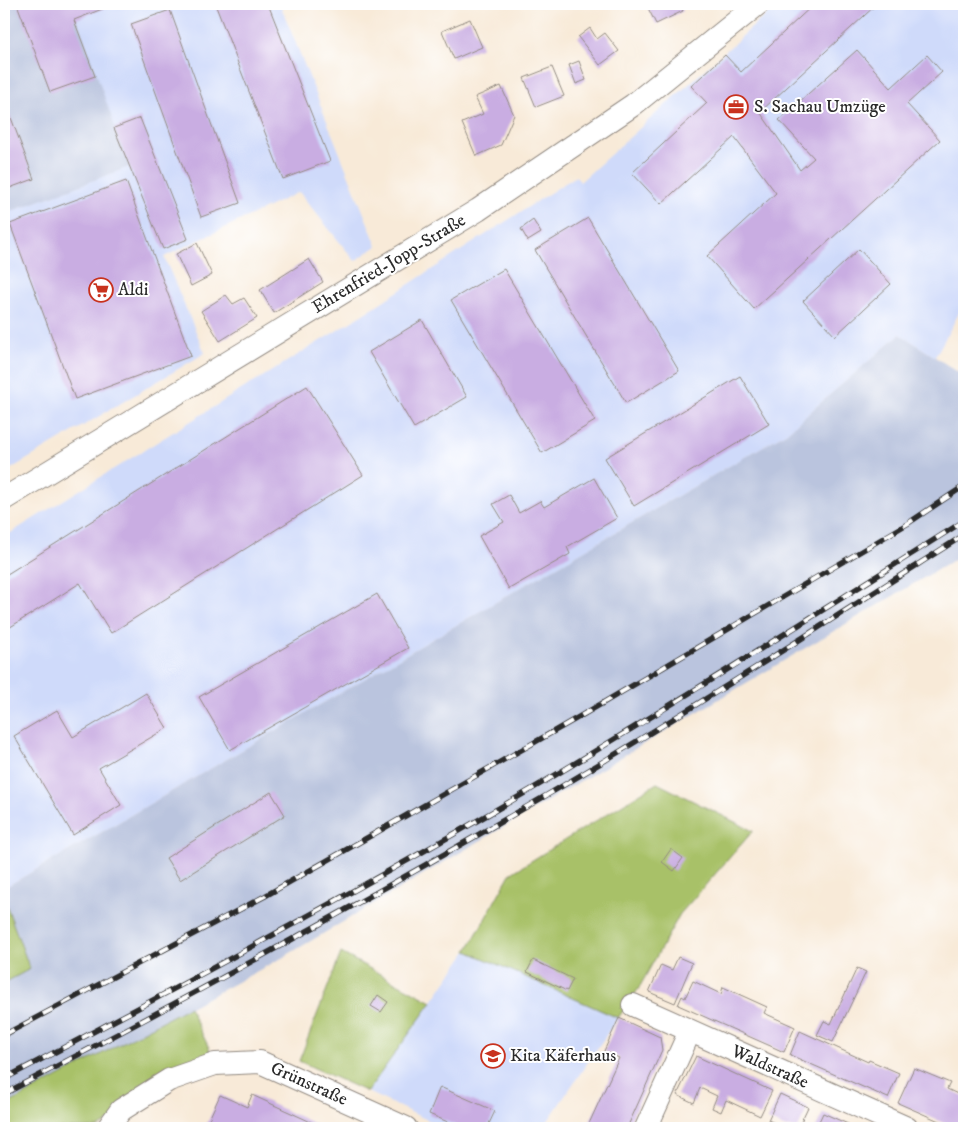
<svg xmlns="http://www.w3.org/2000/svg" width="968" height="1132" font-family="'IM FELL DW Pica',serif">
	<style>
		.built { fill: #cfdafa }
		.industrial { fill: #bac4de }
		.green { fill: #a8c167; stroke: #6a7649 }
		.building { fill: #c9ade2 }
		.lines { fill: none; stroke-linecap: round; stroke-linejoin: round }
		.minor-casing { stroke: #928a82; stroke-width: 24 }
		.minor { stroke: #fff; stroke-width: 22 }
		.rail-casing { stroke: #2b2b2b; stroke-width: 5.5 }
		.rail { stroke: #fff; stroke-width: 4; stroke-dasharray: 11; stroke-linecap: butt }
		.labels { text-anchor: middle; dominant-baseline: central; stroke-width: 4; stroke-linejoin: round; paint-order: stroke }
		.poi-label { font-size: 18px; fill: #2b2b2b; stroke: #fff; text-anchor: start }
		.street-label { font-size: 18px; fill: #2b2b2b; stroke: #fff }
	</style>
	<rect width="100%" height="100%" fill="#fff"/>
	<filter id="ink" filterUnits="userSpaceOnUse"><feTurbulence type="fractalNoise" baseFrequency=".02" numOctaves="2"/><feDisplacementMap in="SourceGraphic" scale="10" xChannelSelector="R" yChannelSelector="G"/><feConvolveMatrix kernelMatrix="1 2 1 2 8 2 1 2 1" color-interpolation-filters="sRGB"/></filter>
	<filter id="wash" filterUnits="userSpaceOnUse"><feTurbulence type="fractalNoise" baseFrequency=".0096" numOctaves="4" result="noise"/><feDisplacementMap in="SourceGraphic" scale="20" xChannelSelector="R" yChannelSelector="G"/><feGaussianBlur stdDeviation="1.12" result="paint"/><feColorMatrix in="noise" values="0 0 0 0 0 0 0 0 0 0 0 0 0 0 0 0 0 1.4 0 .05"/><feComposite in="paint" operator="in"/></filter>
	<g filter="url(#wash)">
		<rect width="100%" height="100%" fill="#f8ead8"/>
		<g class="built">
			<polygon points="72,4 280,4 377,246 355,261 299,192 164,257 205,353 4,473 4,214 128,167"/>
			<polygon points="778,4 964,4 964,304 935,357 900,334 786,433 114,825 4,888 4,537 354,320 576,176 580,182"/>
			<polygon points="467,951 618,1018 543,1128 445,1128 367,1092 419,1020"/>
		</g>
		<g class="industrial">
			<polygon points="4,4 72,4 129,167 4,214"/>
			<polygon points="900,334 964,376 964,554 282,958 4,1106 4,983 30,968 4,899 4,888 114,825 786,433"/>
		</g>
		<g class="green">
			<polygon points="657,783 753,831 680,914 639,988 618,1018 467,951 510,874"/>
			<polygon points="4,899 30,969 4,983"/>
			<polygon points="341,953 432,1002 367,1092 299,1061"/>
			<polygon points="189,1007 212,1054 98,1128 4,1128 4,1106"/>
		</g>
		<g id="blocks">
			<g class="building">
				<polygon points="17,4 115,4 74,20 95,76 50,92"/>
				<polygon points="215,4 268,4 330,161 283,179"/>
				<polygon points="646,4 680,4 683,11 656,24"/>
				<polygon points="814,4 819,7 823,4 877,4 760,112 800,170 814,158 779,120 857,50 891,88 927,55 942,72 907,104 940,140 754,309 707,256 776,193 734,137 661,204 632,173 707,103 691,86 725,55 741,72"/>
				<polygon points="170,10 240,203 201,217 131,24"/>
				<polygon points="470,19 482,47 454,59 442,31"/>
				<polygon points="590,28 597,39 605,33 619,51 600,65 578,37"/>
				<polygon points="579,61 586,80 576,84 569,65"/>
				<polygon points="552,67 564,96 536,107 524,78"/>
				<polygon points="501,86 514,115 501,145 476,156 462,123 483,114 475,97"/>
				<polygon points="4,99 34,179 4,190"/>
				<polygon points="140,118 188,239 163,249 114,128"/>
				<polygon points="126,181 191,356 75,399 10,224"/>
				<polygon points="588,218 679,371 626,403 535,250"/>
				<polygon points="533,220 541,233 528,241 521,229"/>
				<polygon points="197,243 212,275 191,286 176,254"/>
				<polygon points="859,249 891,284 835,336 803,301"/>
				<polygon points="309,259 323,282 274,313 260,290"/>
				<polygon points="504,269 595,421 542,453 451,300"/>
				<polygon points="226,295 233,304 244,298 257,318 220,341 201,311"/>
				<polygon points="422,320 467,397 414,428 369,352"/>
				<polygon points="740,376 769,424 634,506 605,458"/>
				<polygon points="307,386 363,475 111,633 80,583 4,631 4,576"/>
				<polygon points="594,478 617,518 567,547 570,554 509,589 479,536 504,522 493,504 509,495 519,513 540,501 544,507"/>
				<polygon points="377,594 408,648 230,750 199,697"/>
				<polygon points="146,693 167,728 99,768 121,805 73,835 14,736 57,710 73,737"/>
				<polygon points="271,792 285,815 180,880 166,858"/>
				<polygon points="671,849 683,858 674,871 662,862"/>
				<polygon points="678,957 692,963 675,1003 649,992 661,965 672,970"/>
				<polygon points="533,960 573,979 567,991 527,972"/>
				<polygon points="857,968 866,972 833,1042 817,1035 824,1021 831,1024"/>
				<polygon points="693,981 721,994 723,987 767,1007 764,1013 795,1027 784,1052 678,1005 682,996 685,998"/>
				<polygon points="378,995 388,1002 381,1012 371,1006"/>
				<polygon points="619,1018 660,1037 662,1050 627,1128 587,1128 619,1058 604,1051"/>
				<polygon points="800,1031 868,1062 869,1060 899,1073 888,1098 790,1055"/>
				<polygon points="696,1056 772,1091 760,1116 726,1100 721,1112 712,1108 717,1096 700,1088 694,1103 677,1095"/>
				<polygon points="914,1068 950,1083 947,1089 964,1097 964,1128 955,1128 898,1103"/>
				<polygon points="440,1087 495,1111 487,1128 462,1128 429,1114"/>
				<polygon points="780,1094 808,1107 798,1128 786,1128 768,1120"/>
				<polygon points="220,1095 247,1107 252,1095 324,1128 205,1128"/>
				<polygon points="823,1113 857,1128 816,1128"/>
			</g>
		</g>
	</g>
	<g filter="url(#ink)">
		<use href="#blocks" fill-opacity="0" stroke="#928a82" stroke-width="1"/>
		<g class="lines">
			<g class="minor-casing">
				<g id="minor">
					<polyline points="4,499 478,210 633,105 758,4"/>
					<polyline points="633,1005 907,1128"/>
					<polyline points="108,1128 121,1110 169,1080 215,1064 260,1062 406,1128"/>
					<polyline points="646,1128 690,1031"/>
				</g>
			</g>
			<use href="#minor" class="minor"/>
			<g class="rail-casing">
				<g id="rail">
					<polyline points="4,1035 265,896 579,717 907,524 964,486"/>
					<path d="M4 1079C185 984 365 887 542 783 685 698 824 609 964 521"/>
					<path d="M4 1094C187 998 369 899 547 795 688 712 826 623 964 535"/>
				</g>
			</g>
			<use href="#rail" class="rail"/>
		</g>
	</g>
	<defs>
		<g id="office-ring" transform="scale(1.25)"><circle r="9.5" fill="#fff" stroke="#c8321e" stroke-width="1.5"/><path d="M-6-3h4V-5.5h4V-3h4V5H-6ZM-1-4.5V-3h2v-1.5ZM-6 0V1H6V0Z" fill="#c8321e"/></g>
		<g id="supermarket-ring" transform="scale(1.25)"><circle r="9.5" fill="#fff" stroke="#c8321e" stroke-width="1.5"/><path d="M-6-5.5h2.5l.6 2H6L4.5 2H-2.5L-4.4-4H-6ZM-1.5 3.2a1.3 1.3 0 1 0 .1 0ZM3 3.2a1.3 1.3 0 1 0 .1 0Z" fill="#c8321e"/></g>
		<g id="school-ring" transform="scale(1.25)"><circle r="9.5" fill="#fff" stroke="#c8321e" stroke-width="1.5"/><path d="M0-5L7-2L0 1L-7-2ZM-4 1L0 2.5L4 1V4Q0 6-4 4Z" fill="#c8321e"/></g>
	</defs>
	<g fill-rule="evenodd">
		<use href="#office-ring" x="736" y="107"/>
		<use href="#supermarket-ring" x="101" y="290"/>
		<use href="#school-ring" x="493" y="1056"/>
	</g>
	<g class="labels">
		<g class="poi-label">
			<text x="754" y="107">S. Sachau Umzüge</text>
			<text x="118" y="290">Aldi</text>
			<text x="510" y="1056">Kita Käferhaus</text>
		</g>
		<g class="street-label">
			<text transform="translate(389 264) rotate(-31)">Ehrenfried-Jopp-Straße</text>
			<text transform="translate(770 1067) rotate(24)">Waldstraße</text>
			<text transform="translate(309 1084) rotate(24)">Grünstraße</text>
		</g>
	</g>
	<rect width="968" height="1132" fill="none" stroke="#fff" stroke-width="20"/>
</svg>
